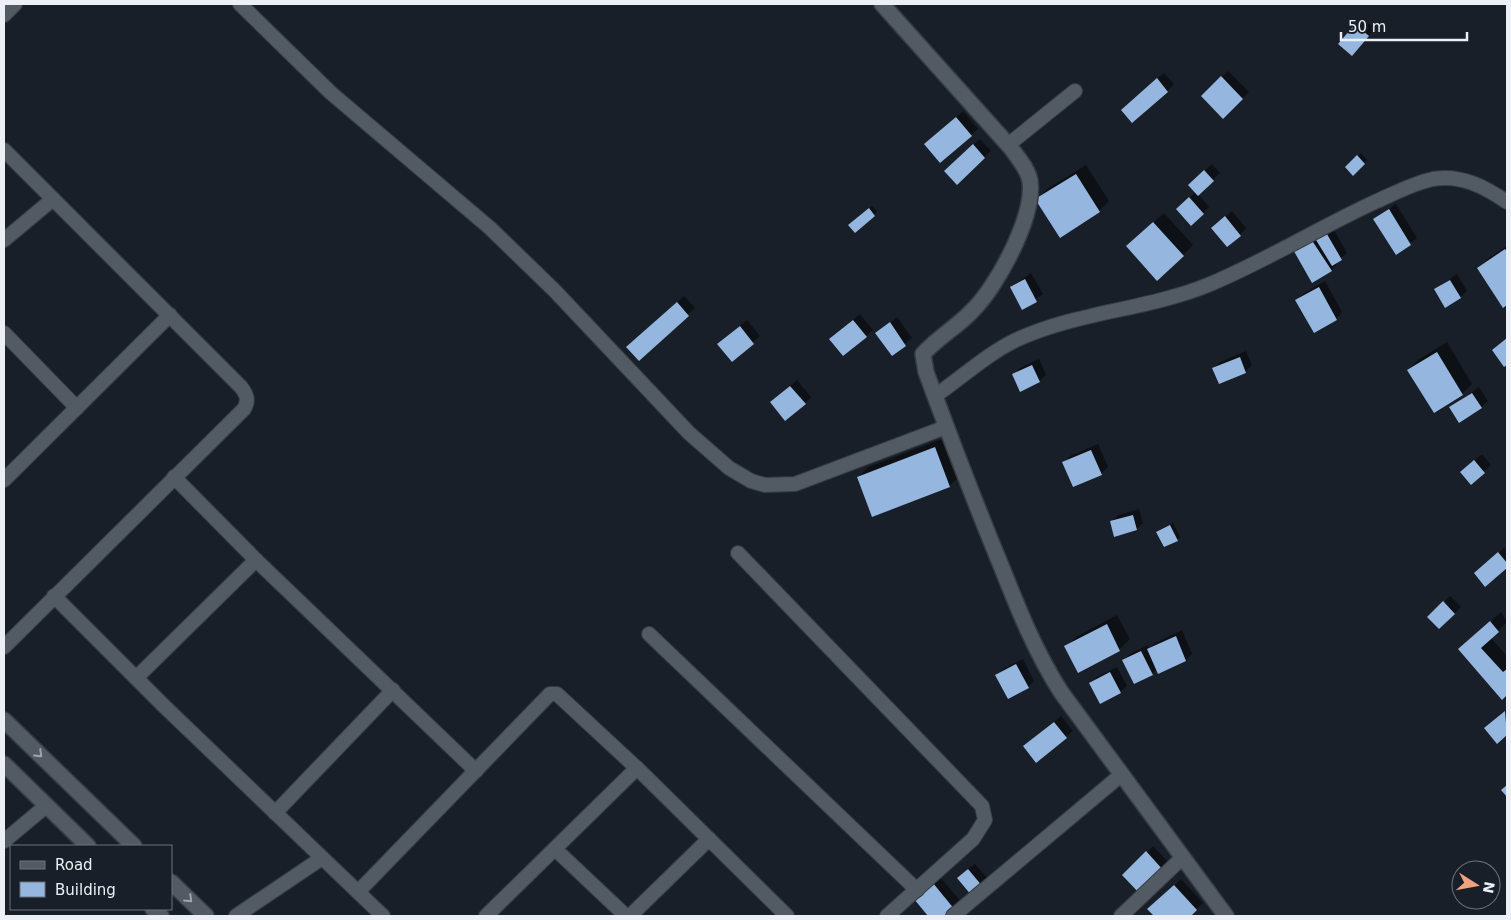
<svg xmlns="http://www.w3.org/2000/svg" width="1511" height="920" font-family="'DejaVu Sans',sans-serif">
	<style>
		.shadow { fill: #0007 }
		.building { fill: #95b6df }
		.lines { fill: none; stroke-linecap: round; stroke-linejoin: round }
		.minor-casing { stroke: #373c43; stroke-width: 16 }
		.tertiary-casing { stroke: #373c43; stroke-width: 18 }
		.minor { stroke: #525a64; stroke-width: 14 }
		.tertiary { stroke: #525a64; stroke-width: 15 }
		.oneway { stroke: #9fa5ad }
	</style>
	<rect width="100%" height="100%" fill="#191f28"/>
	<g class="shadow">
		<polygon points="1362,18 1375,29 1358,48 1339,44"/>
		<polygon points="1228,71 1249,92 1223,117 1202,96"/>
		<polygon points="1164,73 1174,84 1167,91 1129,103"/>
		<polygon points="963,111 978,129 941,162 933,138"/>
		<polygon points="980,139 991,151 957,183 952,164"/>
		<polygon points="1361,153 1367,160 1353,174 1346,167"/>
		<polygon points="1212,164 1220,173 1198,194 1209,207 1203,213 1184,202 1196,192 1196,179"/>
		<polygon points="1086,165 1109,201 1099,211 1037,199 1047,189"/>
		<polygon points="1396,204 1417,238 1396,253 1375,219"/>
		<polygon points="872,206 877,212 855,231 853,222"/>
		<polygon points="1232,211 1246,228 1240,235 1219,222"/>
		<polygon points="1164,213 1193,245 1183,255 1138,236"/>
		<polygon points="1330,223 1347,253 1336,262 1337,264 1331,270 1293,246"/>
		<polygon points="1507,246 1507,304 1503,306 1479,268 1489,258"/>
		<polygon points="1031,273 1043,294 1023,308 1011,287"/>
		<polygon points="1457,274 1467,291 1460,297 1436,289"/>
		<polygon points="1325,281 1342,312 1336,319 1297,300 1303,294"/>
		<polygon points="684,296 695,308 639,359 635,341"/>
		<polygon points="860,314 873,330 866,336 830,339"/>
		<polygon points="897,317 912,338 892,354 877,333"/>
		<polygon points="747,320 760,336 732,361 725,338"/>
		<polygon points="1447,342 1472,384 1462,394 1434,412 1408,370 1418,360"/>
		<polygon points="1246,351 1252,365 1245,372 1214,368 1220,362"/>
		<polygon points="1039,359 1046,375 1039,381 1014,375 1020,368"/>
		<polygon points="797,380 811,397 805,404 778,396"/>
		<polygon points="1479,387 1488,401 1481,407 1451,407"/>
		<polygon points="945,438 960,476 949,486 858,477 868,467"/>
		<polygon points="1098,444 1108,467 1101,474 1063,463 1070,456"/>
		<polygon points="1482,454 1491,465 1471,483 1468,466"/>
		<polygon points="1139,509 1143,523 1136,529 1112,521 1118,515"/>
		<polygon points="1173,523 1180,537 1177,540 1158,532"/>
		<polygon points="1505,547 1507,566 1486,585 1482,567"/>
		<polygon points="1450,596 1461,607 1439,628 1429,617"/>
		<polygon points="1501,612 1507,622 1491,638 1507,656 1507,694 1502,698 1470,640"/>
		<polygon points="1117,615 1130,639 1119,650 1078,671 1066,647 1076,637"/>
		<polygon points="1182,630 1192,654 1186,660 1159,672 1157,669 1152,674 1124,660 1130,654 1148,645 1149,648 1155,643"/>
		<polygon points="1023,659 1034,681 1028,687 997,676 1003,669"/>
		<polygon points="1117,667 1127,686 1120,692 1091,684 1097,677"/>
		<polygon points="1507,710 1507,734 1497,742 1492,722"/>
		<polygon points="1061,716 1073,731 1036,761 1031,740"/>
		<polygon points="1153,846 1169,863 1140,892 1124,875"/>
		<polygon points="975,864 989,880 982,887 965,871"/>
		<polygon points="940,877 961,902 946,916 930,916 915,899"/>
		<polygon points="1181,879 1203,903 1189,916 1156,916 1149,909"/>
	</g>
	<g class="building">
		<polygon points="1355,24 1369,36 1352,56 1338,44"/>
		<polygon points="1221,76 1243,99 1223,119 1201,96"/>
		<polygon points="1157,78 1168,92 1132,123 1121,110"/>
		<polygon points="956,117 972,136 940,163 924,144"/>
		<polygon points="973,144 985,158 957,185 944,171"/>
		<polygon points="1357,155 1365,164 1353,176 1345,167"/>
		<polygon points="1204,170 1214,181 1198,196 1188,185"/>
		<polygon points="1076,174 1100,212 1060,238 1035,199"/>
		<polygon points="1189,197 1204,214 1191,226 1176,209"/>
		<polygon points="869,208 875,216 855,233 848,225"/>
		<polygon points="1389,209 1411,245 1396,255 1373,219"/>
		<polygon points="1225,216 1241,236 1227,247 1211,228"/>
		<polygon points="1153,222 1184,256 1157,281 1126,246"/>
		<polygon points="1324,229 1342,260 1332,266 1313,235"/>
		<polygon points="1311,239 1332,271 1312,283 1291,246"/>
		<polygon points="1505,249 1507,252 1507,305 1503,308 1477,268"/>
		<polygon points="1025,279 1037,302 1022,310 1010,287"/>
		<polygon points="1450,280 1461,298 1445,308 1434,289"/>
		<polygon points="1319,287 1337,320 1314,333 1295,300"/>
		<polygon points="677,302 689,316 639,361 626,347"/>
		<polygon points="853,320 867,337 843,356 829,339"/>
		<polygon points="890,322 906,346 892,356 875,333"/>
		<polygon points="740,326 754,344 732,362 717,344"/>
		<polygon points="1507,338 1507,365 1504,367 1492,350"/>
		<polygon points="1437,352 1463,395 1434,413 1407,370"/>
		<polygon points="1240,357 1246,373 1219,384 1212,368"/>
		<polygon points="1032,365 1040,382 1020,392 1012,374"/>
		<polygon points="790,386 806,404 785,421 770,402"/>
		<polygon points="1472,393 1482,408 1459,423 1449,407"/>
		<polygon points="935,447 950,487 872,517 857,477"/>
		<polygon points="1091,450 1102,475 1073,487 1062,462"/>
		<polygon points="1474,460 1485,473 1471,485 1460,472"/>
		<polygon points="1133,515 1137,530 1114,537 1110,521"/>
		<polygon points="1170,525 1178,541 1164,547 1156,532"/>
		<polygon points="1498,552 1507,563 1507,568 1485,587 1474,573"/>
		<polygon points="1443,601 1455,614 1439,629 1427,617"/>
		<polygon points="1490,621 1499,632 1481,648 1503,672 1507,669 1507,695 1502,700 1458,649"/>
		<polygon points="1107,624 1120,651 1078,673 1064,646"/>
		<polygon points="1176,636 1186,661 1158,674 1147,649"/>
		<polygon points="1141,651 1153,675 1134,684 1122,660"/>
		<polygon points="1016,664 1029,688 1008,699 995,675"/>
		<polygon points="1110,672 1121,693 1100,704 1089,683"/>
		<polygon points="1505,711 1507,735 1497,744 1484,728"/>
		<polygon points="1054,722 1067,738 1036,763 1023,746"/>
		<polygon points="1507,785 1507,797 1501,790"/>
		<polygon points="1146,851 1164,871 1140,894 1122,875"/>
		<polygon points="968,869 983,887 972,896 957,878"/>
		<polygon points="933,883 955,910 948,916 928,916 914,899"/>
		<polygon points="1174,885 1197,910 1191,916 1154,916 1147,909"/>
	</g>
	<g class="lines">
		<g class="minor-casing">
			<g id="minor">
				<polyline points="240,4 331,93 490,228 555,291 689,433 729,468 751,481 765,485 795,484 946,427"/>
				<polyline points="4,15 15,4"/>
				<polyline points="1008,145 1075,91"/>
				<path d="M4 150 241 387C247 395 249 400 244 409L4 647"/>
				<polyline points="4,240 53,199"/>
				<polyline points="4,333 77,408"/>
				<path d="M935 396C961 378 987 354 1016 340 1076 312 1146 310 1208 285 1266 261 1320 227 1377 201 1395 193 1414 183 1433 179 1461 174 1485 187 1507 202"/>
				<polyline points="174,477 256,560 476,771"/>
				<polyline points="4,480 170,315"/>
				<polyline points="738,553 982,806 985,820 973,839 887,916"/>
				<polyline points="54,596 165,707 383,916"/>
				<polyline points="649,634 917,890"/>
				<polyline points="136,678 256,560"/>
				<polyline points="275,813 393,690"/>
				<polyline points="4,841 46,806"/>
				<polyline points="555,849 626,916"/>
				<polyline points="358,892 546,698 550,694 557,694 640,771 787,916"/>
				<polyline points="236,916 322,858"/>
				<polyline points="486,916 637,768"/>
				<polyline points="630,916 709,839"/>
				<polyline points="953,916 1121,775"/>
				<polyline points="1121,916 1182,858"/>
			</g>
		</g>
		<g class="tertiary-casing">
			<g id="tertiary">
				<path d="M882 4 1011 148C1018 158 1028 169 1030 181 1035 216 997 287 972 311 957 327 937 338 923 354L926 372C950 437 975 503 1002 568 1019 611 1036 653 1061 692L1226 916"/>
				<polyline points="4,720 134,846"/>
				<polyline points="4,764 88,846"/>
				<polyline points="171,882 206,916"/>
				<polyline points="153,909 161,916"/>
			</g>
		</g>
		<use href="#minor" class="minor"/>
		<use href="#tertiary" class="tertiary"/>
	</g>
	<defs><path id="oneway-chevron" d="M-2-3.5L2.5 0L-2 3.5" fill="none" stroke-width="1.6" stroke-linecap="round" stroke-linejoin="round" transform="scale(1.25)"/></defs>
	<g class="oneway">
		<use href="#oneway-chevron" transform="translate(39 754) rotate(44)"/>
		<use href="#oneway-chevron" transform="translate(189 899) rotate(44)"/>
	</g>
	<rect width="1511" height="920" fill="none" stroke="#ecf0f6" stroke-width="10"/>
	<rect x="10" y="845" width="162" height="65" fill="#191f28" stroke="#6d737a"/>
	<rect x="20" y="861" width="25" height="8" fill="#525a64" stroke="#6d737a"/>
	<text x="55" y="870" font-size="15" fill="#ecf0f6">Road</text>
	<rect x="20" y="882" width="25" height="15" fill="#95b6df" stroke="#6d737a"/>
	<text x="55" y="895" font-size="15" fill="#ecf0f6">Building</text>
	<g transform="translate(1476 885) rotate(101)"><circle r="24" fill="#191f28" stroke="#6d737a"/>
	<path d="M0-4L9 19L0 12L-9 19Z" fill="#f2a17e"/>
	<text y="-8" font-size="14" font-weight="bold" text-anchor="middle" fill="#ecf0f6">N</text>
	</g>
	<path d="M1341 32v8h126v-8" fill="none" stroke="#ecf0f6" stroke-width="2.5"/>
	<text x="1348" y="32" font-size="15" fill="#ecf0f6" stroke="#191f28" stroke-width="4" paint-order="stroke">50 m</text>
</svg>
